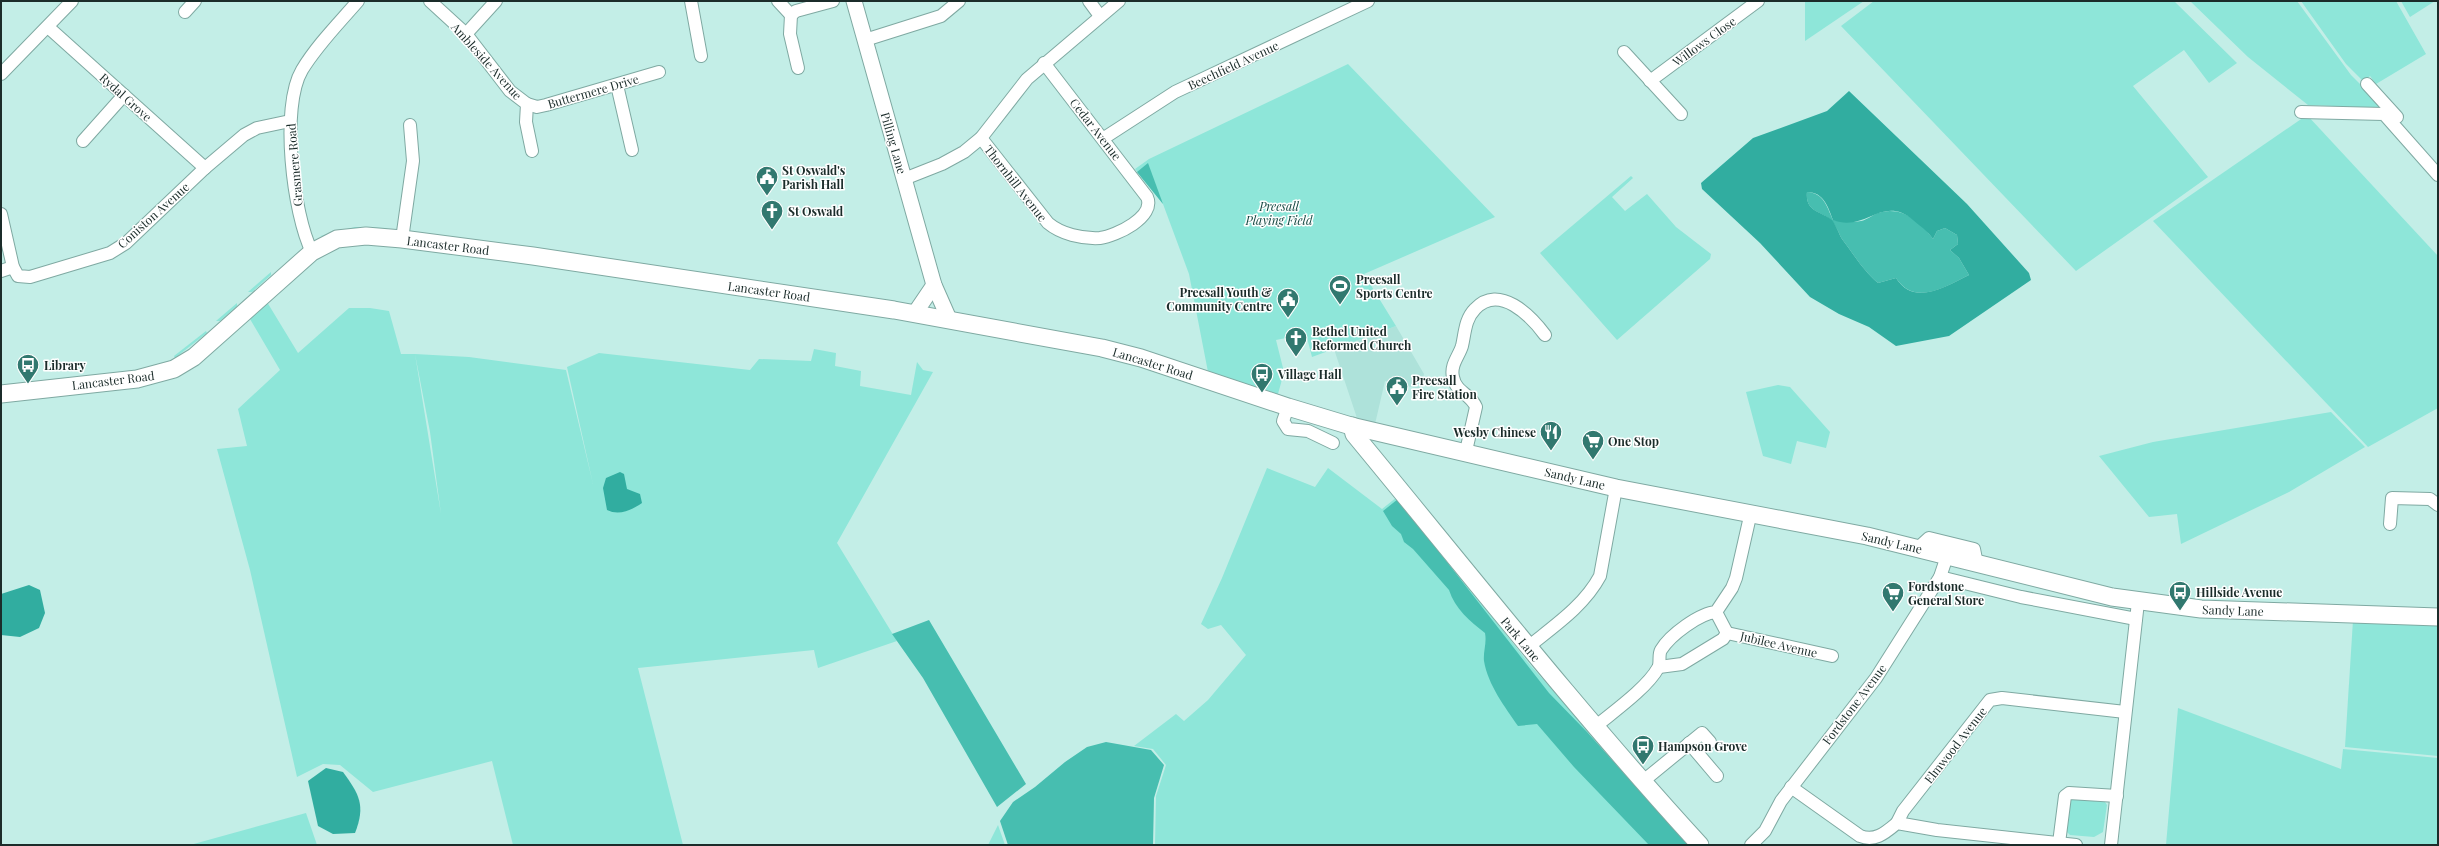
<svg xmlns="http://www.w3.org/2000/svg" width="2439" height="846" font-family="'Playfair Display',serif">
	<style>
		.built { fill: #aee2da }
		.green { fill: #8ee6d9 }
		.forest { fill: #47beb0 }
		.water { fill: #31ada0; fill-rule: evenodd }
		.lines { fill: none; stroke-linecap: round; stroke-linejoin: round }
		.minor-casing { stroke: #7fa9a2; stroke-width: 14 }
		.tertiary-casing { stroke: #7fa9a2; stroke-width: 17 }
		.secondary-casing { stroke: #7fa9a2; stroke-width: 19 }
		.minor { stroke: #fff; stroke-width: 12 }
		.tertiary { stroke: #fff; stroke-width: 15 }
		.secondary { stroke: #fff; stroke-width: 17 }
		.labels { text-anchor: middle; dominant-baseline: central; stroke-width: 3; stroke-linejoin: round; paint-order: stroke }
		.street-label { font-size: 12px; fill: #1b2c2a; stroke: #fff }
		.poi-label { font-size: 12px; font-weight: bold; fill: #1b2c2a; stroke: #fff; text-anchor: start }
		.park-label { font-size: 12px; font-style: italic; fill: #134741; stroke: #fff }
	</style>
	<rect width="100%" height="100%" fill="#c3eee7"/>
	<polygon class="built" points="1396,326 1424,374 1420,389 1385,381 1375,424 1358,421 1334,349"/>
	<g class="green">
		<polygon points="1805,1 1864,1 1805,41"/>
		<polygon points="1874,1 2174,1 2237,63 2209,83 2184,50 2133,86 2208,177 2076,271 1841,26"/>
		<polygon points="2190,1 2297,1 2351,75 2384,108 2308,105 2248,57"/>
		<polygon points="2301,1 2396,1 2426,54 2376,84 2370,76 2364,82 2346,64"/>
		<polygon points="2401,1 2435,1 2410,17"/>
		<polygon points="1348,64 1495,217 1364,274 1396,326 1312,357 1306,334 1276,340 1284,372 1278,394 1208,372 1189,274 1163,204 1135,169 1149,159"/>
		<polygon points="2307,115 2438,256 2438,408 2368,447 2153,221"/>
		<polygon points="1631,176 1633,178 1612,197 1625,211 1647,194 1676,227 1711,254 1710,259 1617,340 1540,253"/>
		<polygon points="355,227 386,228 389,230 320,236"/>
		<polygon points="271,272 271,275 252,292 248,292"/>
		<polygon points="267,302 298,353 349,308 370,308 389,311 401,354 415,354 441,514 430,432 415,354 469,357 566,370 593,484 567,367 599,353 750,370 759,359 811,361 814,349 836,353 835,366 861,371 860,386 911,395 917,362 923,370 933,372 837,543 897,641 818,668 814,650 638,668 683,845 513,845 492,761 373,792 340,765 323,764 297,777 250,570 217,449 247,446 238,409 280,370 250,319"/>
		<polygon points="237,303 237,306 220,321 216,321"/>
		<polygon points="206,331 207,333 175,358 174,356"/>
		<polygon points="1778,385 1790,387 1830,432 1826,448 1797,441 1791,464 1763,456 1746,392"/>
		<polygon points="2331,412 2365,447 2289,492 2181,544 2177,514 2149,517 2099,456 2153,442"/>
		<polygon points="1267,468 1315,487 1328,468 1382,509 1397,497 1531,666 1691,845 1155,845 1156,796 1166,765 1153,749 1134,746 1176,714 1184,721 1208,700 1246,655 1221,625 1208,629 1201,624 1222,578"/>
		<polygon points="2353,620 2438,622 2438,756 2345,747"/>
		<polygon points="2178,708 2341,769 2343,749 2438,758 2438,845 2166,845"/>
		<polygon points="2071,799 2105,802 2107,805 2103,832 2094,837 2070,835 2065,830"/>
		<polygon points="306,813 317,845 190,845"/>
		<polygon points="998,825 1005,845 988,845"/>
	</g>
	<g class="forest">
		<polygon points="1148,163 1163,204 1137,172"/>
		<path d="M1807 192C1824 193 1827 207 1833 220 1841 220 1852 223 1861 221 1867 220 1872 215 1878 213 1900 205 1921 221 1933 239L1937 231 1945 228 1957 235 1958 244 1950 250 1959 258 1969 275C1946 286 1915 307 1896 278L1878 283C1863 270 1854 255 1842 239 1839 234 1836 225 1831 220 1821 211 1805 212 1807 192Z"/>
		<path d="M1398 499 1549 693 1587 732 1688 845H1649L1574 767 1537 724 1518 726C1505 707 1488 685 1484 661 1483 652 1487 643 1485 633 1470 621 1455 609 1449 590L1413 549 1404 542 1401 534 1392 526 1383 511Z"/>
		<polygon points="929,620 1026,784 997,807 923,678 892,634"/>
		<polygon points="1106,742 1151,750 1164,765 1154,798 1153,845 1008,845 1000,821 1013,802 1035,787 1065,762 1087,747"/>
	</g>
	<g class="water">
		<path d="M1849 91 1967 204 2029 273 2031 280 1949 336 1896 346 1869 327 1839 314 1810 297 1760 243 1702 189 1701 183 1753 138 1827 111ZM1807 192C1824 192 1828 207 1833 220 1866 233 1882 194 1913 220 1921 227 1927 230 1933 239L1937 231 1945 228 1957 235 1958 244 1950 250 1959 258 1969 275C1946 286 1914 307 1896 278L1878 283C1863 270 1854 255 1842 239 1839 234 1836 225 1832 220 1821 211 1805 212 1807 192Z"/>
		<path d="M620 472 624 474 627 489 640 494 642 503C632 510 619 516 607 510L603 488 606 478Z"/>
		<polygon points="29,585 40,590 45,613 39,628 20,637 1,635 1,594"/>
		<path d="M326 768 343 772C359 794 366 805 355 833L333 834 318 826 308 781Z"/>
	</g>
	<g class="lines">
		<g class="minor-casing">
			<g id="minor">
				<polyline points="430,1 466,34 510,91 527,104 526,122 532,151"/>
				<polyline points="691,1 701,56"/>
				<polyline points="778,1 791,15"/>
				<polyline points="1089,1 1100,16"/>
				<polyline points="185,12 195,1"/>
				<polyline points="791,15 790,34 798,68"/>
				<polyline points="791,15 796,11 833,1"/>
				<polyline points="48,27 205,168"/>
				<polyline points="466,34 496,1"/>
				<polyline points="865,40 941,16 959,1"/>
				<polyline points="1624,52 1681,114"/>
				<polyline points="1,74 72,1"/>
				<polyline points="1650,81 1758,1"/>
				<polyline points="2367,84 2397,117"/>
				<polyline points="617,85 632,150"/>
				<polyline points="527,104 537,107 546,105 659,72"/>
				<polyline points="2301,112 2384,114 2438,175"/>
				<path d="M981 138 1048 223C1061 234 1082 239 1100 238 1116 236 1156 217 1147 197L1044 63"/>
				<polyline points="1104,138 1175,92 1368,1"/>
				<polyline points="83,141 124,95"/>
				<polyline points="904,179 942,164 964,152 981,138 1027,79 1119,1"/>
				<polyline points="1,214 13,267 18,276 30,277 110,253 126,243 205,168 244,135 257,128 290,121"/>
				<polyline points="402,239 413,161 410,125"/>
				<path d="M312 252C293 214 280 107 302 70 317 45 339 23 358 1"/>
				<polyline points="1,271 13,267"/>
				<polyline points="1288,407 1283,421 1288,429 1308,431 1333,443"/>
				<path d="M1466 451 1476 407C1471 394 1456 393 1453 377 1450 365 1459 356 1462 346 1465 333 1465 319 1475 309 1499 283 1531 316 1545 335"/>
				<polyline points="2390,524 2392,498 2430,499 2438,505"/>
				<polyline points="1918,548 1929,538 1974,549 1977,564"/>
				<polyline points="1940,577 2021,597 2136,619"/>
				<polyline points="1727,633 1832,656"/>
				<path d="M1528 647C1554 626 1584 606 1600 576L1616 488"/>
				<polyline points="1659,667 1682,664 1723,639 1727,633 1716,612"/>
				<path d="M1595 727C1613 712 1647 688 1658 668 1661 663 1658 655 1661 650 1670 635 1700 613 1716 612L1732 588 1736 578 1751 512"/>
				<polyline points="1689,743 1717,776"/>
				<polyline points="1642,782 1702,733 1710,742"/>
				<path d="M1791 787 1860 836C1875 842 1885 833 1897 823L1937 830 2076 845"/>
				<polyline points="1897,823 1903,811 1990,700 2002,698 2125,712"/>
				<polyline points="2059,843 2065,796 2069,793 2117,796"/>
				<polyline points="1751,845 1765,831 1781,801 1876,678 1940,577 1947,556"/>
				<polyline points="2111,845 2138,602"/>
			</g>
		</g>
		<g class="tertiary-casing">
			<g id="tertiary">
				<polyline points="854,1 934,285 949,319"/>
				<polyline points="915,313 934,285"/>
			</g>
		</g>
		<g class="secondary-casing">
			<g id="secondary">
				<polyline points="1,394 137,379 174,369 194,357 312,252 337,239 366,236 402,239 533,256 894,310 1102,348 1141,358 1288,407 1351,426 1616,488 1867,536 2112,597 2201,609 2438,617"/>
				<path d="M1352 426 1354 434C1468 572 1579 713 1700 845"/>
			</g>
		</g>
		<use href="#minor" class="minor"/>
		<use href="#tertiary" class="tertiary"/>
		<use href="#secondary" class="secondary"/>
	</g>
	<defs>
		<g id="civic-pin" transform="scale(1.15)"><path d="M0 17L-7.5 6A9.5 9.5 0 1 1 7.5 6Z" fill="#31786f" stroke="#fff"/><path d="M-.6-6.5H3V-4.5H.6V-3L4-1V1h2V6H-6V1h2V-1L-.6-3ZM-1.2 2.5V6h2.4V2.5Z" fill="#fff"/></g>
		<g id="church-pin" transform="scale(1.15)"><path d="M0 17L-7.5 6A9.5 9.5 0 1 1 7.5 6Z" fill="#31786f" stroke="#fff"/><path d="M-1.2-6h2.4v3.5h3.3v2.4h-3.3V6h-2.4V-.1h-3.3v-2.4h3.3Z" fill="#fff"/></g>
		<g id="stadium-pin" transform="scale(1.15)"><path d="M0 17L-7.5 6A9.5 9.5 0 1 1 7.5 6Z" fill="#31786f" stroke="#fff"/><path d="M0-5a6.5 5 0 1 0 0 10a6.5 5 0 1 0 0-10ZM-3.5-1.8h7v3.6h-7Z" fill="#fff"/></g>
		<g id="bus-pin" transform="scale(1.15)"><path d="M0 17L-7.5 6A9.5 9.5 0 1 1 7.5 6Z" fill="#31786f" stroke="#fff"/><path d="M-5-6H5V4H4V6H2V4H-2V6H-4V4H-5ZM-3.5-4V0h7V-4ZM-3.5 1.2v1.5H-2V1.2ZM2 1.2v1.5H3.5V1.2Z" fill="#fff"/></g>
		<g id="restaurant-pin" transform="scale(1.15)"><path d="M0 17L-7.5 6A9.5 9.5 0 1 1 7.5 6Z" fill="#31786f" stroke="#fff"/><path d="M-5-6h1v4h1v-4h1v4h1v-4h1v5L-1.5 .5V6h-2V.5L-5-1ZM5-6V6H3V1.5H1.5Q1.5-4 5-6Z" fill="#fff"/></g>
		<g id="supermarket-pin" transform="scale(1.15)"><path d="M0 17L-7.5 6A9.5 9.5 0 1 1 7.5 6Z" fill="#31786f" stroke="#fff"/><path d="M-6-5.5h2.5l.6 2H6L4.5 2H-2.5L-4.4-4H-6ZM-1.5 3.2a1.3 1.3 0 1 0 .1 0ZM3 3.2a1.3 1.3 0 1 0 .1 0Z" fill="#fff"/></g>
	</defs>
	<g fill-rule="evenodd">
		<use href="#civic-pin" x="767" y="177"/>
		<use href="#church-pin" x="772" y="211"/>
		<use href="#stadium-pin" x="1340" y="286"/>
		<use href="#civic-pin" x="1288" y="299"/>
		<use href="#church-pin" x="1296" y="338"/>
		<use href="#bus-pin" x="28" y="365"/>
		<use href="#bus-pin" x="1262" y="374"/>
		<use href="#civic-pin" x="1397" y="387"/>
		<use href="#restaurant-pin" x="1551" y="432"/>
		<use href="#supermarket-pin" x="1593" y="441"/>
		<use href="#bus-pin" x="2180" y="592"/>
		<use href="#supermarket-pin" x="1893" y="593"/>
		<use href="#bus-pin" x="1643" y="746"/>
	</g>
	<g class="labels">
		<g class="street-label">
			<text transform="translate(1704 41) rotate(-36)">Willows Close</text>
			<text transform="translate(487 61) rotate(48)">Ambleside Avenue</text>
			<text transform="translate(1233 65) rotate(-25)">Beechfield Avenue</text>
			<text transform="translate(593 91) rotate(-16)">Buttermere Drive</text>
			<text transform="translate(126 97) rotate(42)">Rydal Grove</text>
			<text transform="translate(1096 129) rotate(52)">Cedar Avenue</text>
			<text transform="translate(894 143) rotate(74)">Pilling Lane</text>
			<text transform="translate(294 165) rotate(-95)">Grasmere Road</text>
			<text transform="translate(1016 183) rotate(52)">Thornhill Avenue</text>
			<text transform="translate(153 215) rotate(-42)">Coniston Avenue</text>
			<text transform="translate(448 245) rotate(7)">Lancaster Road</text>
			<text transform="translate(769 291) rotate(8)">Lancaster Road</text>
			<text transform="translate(1153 363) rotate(17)">Lancaster Road</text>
			<text transform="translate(113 380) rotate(-7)">Lancaster Road</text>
			<text transform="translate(1575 478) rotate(13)">Sandy Lane</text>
			<text transform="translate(1892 542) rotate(13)">Sandy Lane</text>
			<text transform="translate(2233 610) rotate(2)">Sandy Lane</text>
			<text transform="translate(1521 639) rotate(50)">Park Lane</text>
			<text transform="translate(1779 644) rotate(13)">Jubilee Avenue</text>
			<text transform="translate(1854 704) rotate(-53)">Fordstone Avenue</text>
			<text transform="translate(1955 745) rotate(-52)">Elmwood Avenue</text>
		</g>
		<g class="poi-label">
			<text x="782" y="170">St Oswald's<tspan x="782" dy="14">Parish Hall</tspan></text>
			<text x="788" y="211">St Oswald</text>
			<text x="1356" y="279">Preesall<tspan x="1356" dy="14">Sports Centre</tspan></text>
			<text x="1272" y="292" text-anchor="end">Preesall Youth &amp;<tspan x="1272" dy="14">Community Centre</tspan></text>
			<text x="1312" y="331">Bethel United<tspan x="1312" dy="14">Reformed Church</tspan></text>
			<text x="44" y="365">Library</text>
			<text x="1278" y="374">Village Hall</text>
			<text x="1412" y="380">Preesall<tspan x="1412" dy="14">Fire Station</tspan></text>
			<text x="1536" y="432" text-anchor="end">Wesby Chinese</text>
			<text x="1608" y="441">One Stop</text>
			<text x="1908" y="586">Fordstone<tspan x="1908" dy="14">General Store</tspan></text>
			<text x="2196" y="592">Hillside Avenue</text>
			<text x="1658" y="746">Hampson Grove</text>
		</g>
		<g class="park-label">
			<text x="1279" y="206">Preesall<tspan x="1279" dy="14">Playing Field</tspan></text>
		</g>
	</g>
	<rect width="2439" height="846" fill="none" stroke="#1b2c2a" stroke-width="4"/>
</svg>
